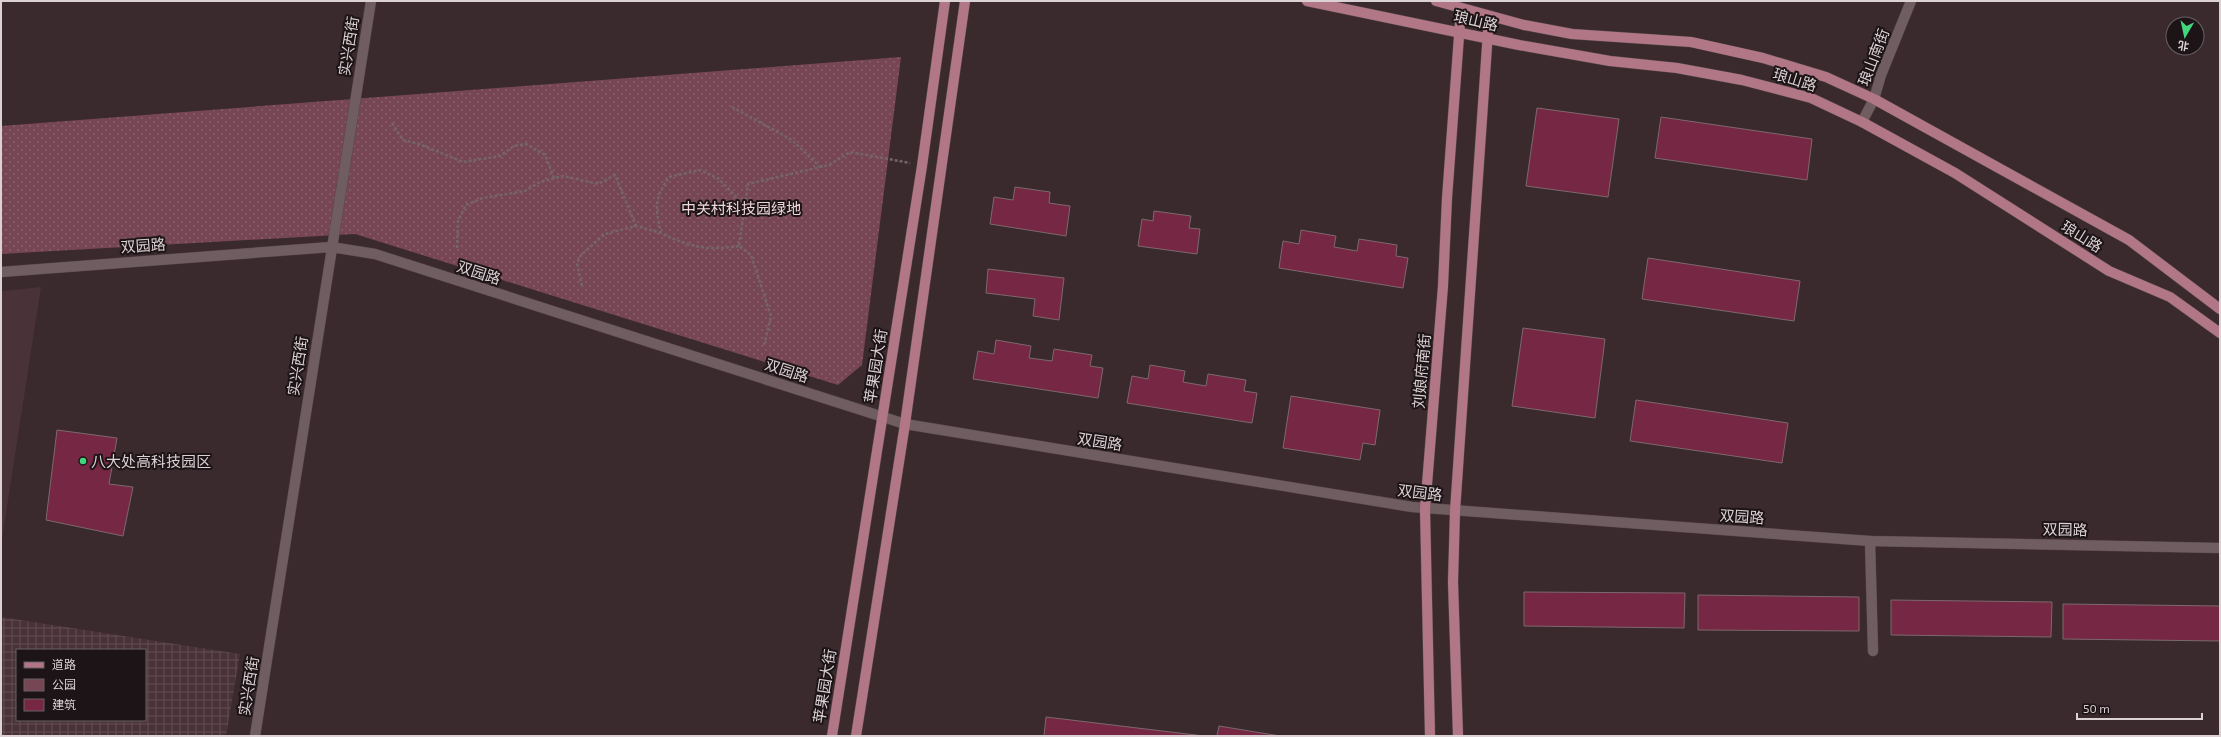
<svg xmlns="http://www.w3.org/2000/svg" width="2221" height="737" font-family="'Exo 2','Noto Sans SC',sans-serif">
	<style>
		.built { fill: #493238 }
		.industrial { fill: url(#industrial-grid); fill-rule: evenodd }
		.green { fill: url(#green-dots) }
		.building { fill: #762743; stroke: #7c696d }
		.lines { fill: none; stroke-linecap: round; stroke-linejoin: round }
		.minor-casing { stroke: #55474b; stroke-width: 11 }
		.major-casing { stroke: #55474b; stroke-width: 11 }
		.path { stroke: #746569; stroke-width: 2.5; stroke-dasharray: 3 2; stroke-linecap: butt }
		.minor { stroke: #705d61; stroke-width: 10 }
		.major { stroke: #b17787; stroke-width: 10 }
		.poi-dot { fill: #41d77c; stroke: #1c1416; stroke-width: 1.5 }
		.labels { text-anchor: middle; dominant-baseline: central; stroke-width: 4; stroke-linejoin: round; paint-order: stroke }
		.street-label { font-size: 15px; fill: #dcd1d4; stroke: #1c1416 }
		.park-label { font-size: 15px; fill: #f0d7dd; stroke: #1c1416 }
		.poi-label { font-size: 15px; fill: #dcd1d4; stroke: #1c1416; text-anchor: start }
	</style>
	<defs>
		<pattern id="industrial-grid" width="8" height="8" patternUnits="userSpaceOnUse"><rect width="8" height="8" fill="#493238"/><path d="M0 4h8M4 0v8" fill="none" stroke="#634f54"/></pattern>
		<pattern id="green-dots" width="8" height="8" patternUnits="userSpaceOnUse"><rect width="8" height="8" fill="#774654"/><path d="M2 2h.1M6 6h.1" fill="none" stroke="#8a606c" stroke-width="1.8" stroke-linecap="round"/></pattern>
	</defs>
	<rect width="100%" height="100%" fill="#3a292d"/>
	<polygon class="built" points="41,287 1,546 1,291"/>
	<path class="industrial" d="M1 617 240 654 226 736H1ZM17 650H145V720H17Z"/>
	<polygon class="green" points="901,57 862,365 838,385 355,234 1,254 1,126"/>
	<g class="building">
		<polygon points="1537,108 1619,119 1608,197 1526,186"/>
		<polygon points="1661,117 1812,139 1807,180 1655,158"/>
		<polygon points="1015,187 1050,192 1049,203 1070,206 1066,236 990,224 994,197 1013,200"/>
		<polygon points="1154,211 1191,216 1189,228 1200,229 1197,254 1138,246 1142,219 1153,221"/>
		<polygon points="1301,230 1336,236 1334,247 1357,251 1359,239 1397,245 1396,256 1408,258 1403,288 1279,268 1283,241 1299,244"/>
		<polygon points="1648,258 1800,281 1794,321 1642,299"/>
		<polygon points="988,269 1064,278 1059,320 1033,316 1035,299 986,293"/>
		<polygon points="1523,328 1605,339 1595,418 1512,406"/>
		<polygon points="996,340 1031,346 1029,358 1052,361 1054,349 1092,355 1090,366 1103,368 1098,398 973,379 978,351 994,354"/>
		<polygon points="1150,365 1185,371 1183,382 1206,386 1208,374 1246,380 1244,391 1257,393 1252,423 1127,403 1132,376 1148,379"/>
		<polygon points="1291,396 1380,410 1375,445 1363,443 1360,460 1283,448"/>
		<polygon points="1636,400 1788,423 1782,463 1630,441"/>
		<polygon points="57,430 117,438 109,484 133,487 123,536 46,520"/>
		<polygon points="1524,592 1685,593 1684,628 1524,626"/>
		<polygon points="1698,595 1859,597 1859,631 1698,630"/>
		<polygon points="1891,600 2052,602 2051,637 1891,635"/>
		<polygon points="2063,604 2220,606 2220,641 2063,639"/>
		<polygon points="1046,717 1204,736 1044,736"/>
		<polygon points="1219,726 1280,736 1217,736"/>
	</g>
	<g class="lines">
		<g class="minor-casing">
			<g id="minor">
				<polyline points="1862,122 1874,99 1881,75 1911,1"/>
				<polyline points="1,272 331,247 375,254 905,424 1412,507 1870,541 2220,548"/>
				<polyline points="1870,541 1873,651"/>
				<polyline points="255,736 371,1"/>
			</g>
		</g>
		<g class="major-casing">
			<g id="major">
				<polyline points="1307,1 1519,45 1610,61 1677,68 1742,80 1811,98 1862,122 1955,173 2109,271 2170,297 2220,333"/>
				<polyline points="1436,1 1524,25 1572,34 1691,42 1763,58 1826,77 1874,99 2129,240 2220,309"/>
				<polyline points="832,736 922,166 945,1"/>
				<polyline points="856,736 905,424 965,1"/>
				<polyline points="1430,736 1425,509 1443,286 1447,198 1461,9"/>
				<polyline points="1458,736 1453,582 1455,511 1489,17"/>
			</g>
		</g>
		<g class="path">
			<polyline points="732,107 792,140 820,167"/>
			<polyline points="392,123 403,140 419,144 463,162 500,156 514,146 526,144 545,155 554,178"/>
			<path d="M739 246C707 251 689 247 661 233 655 206 654 200 669 177L700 170 719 179 744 205"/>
			<polyline points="457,248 458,221 466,205 483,198 525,191 540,182 563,176 598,184 615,175 636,226"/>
			<polyline points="582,286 577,263 581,255 605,234 636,226 661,233"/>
			<polyline points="764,345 771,316 751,255 739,246 748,184 829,165 850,152 910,163"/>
		</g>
		<use href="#minor" class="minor"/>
		<use href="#major" class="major"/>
	</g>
	<circle class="poi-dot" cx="83" cy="461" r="4"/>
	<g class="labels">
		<g class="street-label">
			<text transform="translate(1476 20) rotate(13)">琅山路</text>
			<text transform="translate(348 46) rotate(-81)">实兴西街</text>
			<text transform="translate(1873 57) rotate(-69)">琅山南街</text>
			<text transform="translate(1795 79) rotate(17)">琅山路</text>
			<text transform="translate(2082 236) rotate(32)">琅山路</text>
			<text transform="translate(143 245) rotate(-4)">双园路</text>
			<text transform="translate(479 272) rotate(18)">双园路</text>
			<text transform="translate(297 366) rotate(-81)">实兴西街</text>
			<text transform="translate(875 366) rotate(-81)">苹果园大街</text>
			<text transform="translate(787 370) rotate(18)">双园路</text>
			<text transform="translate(1421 371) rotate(-85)">刘娘府南街</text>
			<text transform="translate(1100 441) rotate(9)">双园路</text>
			<text transform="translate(1420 492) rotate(7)">双园路</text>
			<text transform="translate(1742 516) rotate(4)">双园路</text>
			<text transform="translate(2065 529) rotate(1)">双园路</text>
			<text transform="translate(248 686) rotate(-81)">实兴西街</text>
			<text transform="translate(824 686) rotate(-81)">苹果园大街</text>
		</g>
		<g class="park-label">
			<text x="741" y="208">中关村科技园绿地</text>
		</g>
		<g class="poi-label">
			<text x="91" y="461">八大处高科技园区</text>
		</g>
	</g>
	<rect width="2221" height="737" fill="none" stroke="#dcd1d4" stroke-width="4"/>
	<rect x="16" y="649" width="130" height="72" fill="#1c1416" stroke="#696062"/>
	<rect x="24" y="662" width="20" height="6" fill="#b17787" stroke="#696062"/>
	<text x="52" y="669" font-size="12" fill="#dcd1d4">道路</text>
	<rect x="24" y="679" width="20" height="12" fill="#774654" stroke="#696062"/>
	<text x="52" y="689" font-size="12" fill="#dcd1d4">公园</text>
	<rect x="24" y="699" width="20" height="12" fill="#762743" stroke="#696062"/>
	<text x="52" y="709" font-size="12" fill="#dcd1d4">建筑</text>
	<g transform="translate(2185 36) rotate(189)"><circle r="19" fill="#1c1416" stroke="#696062"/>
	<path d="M0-3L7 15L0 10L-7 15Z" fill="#41d77c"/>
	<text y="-6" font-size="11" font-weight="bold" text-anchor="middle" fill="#dcd1d4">北</text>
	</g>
	<path d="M2077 713v6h125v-6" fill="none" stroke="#dcd1d4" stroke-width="2"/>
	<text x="2083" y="713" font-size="12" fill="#dcd1d4" stroke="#1c1416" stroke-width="3" paint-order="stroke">50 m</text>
</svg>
